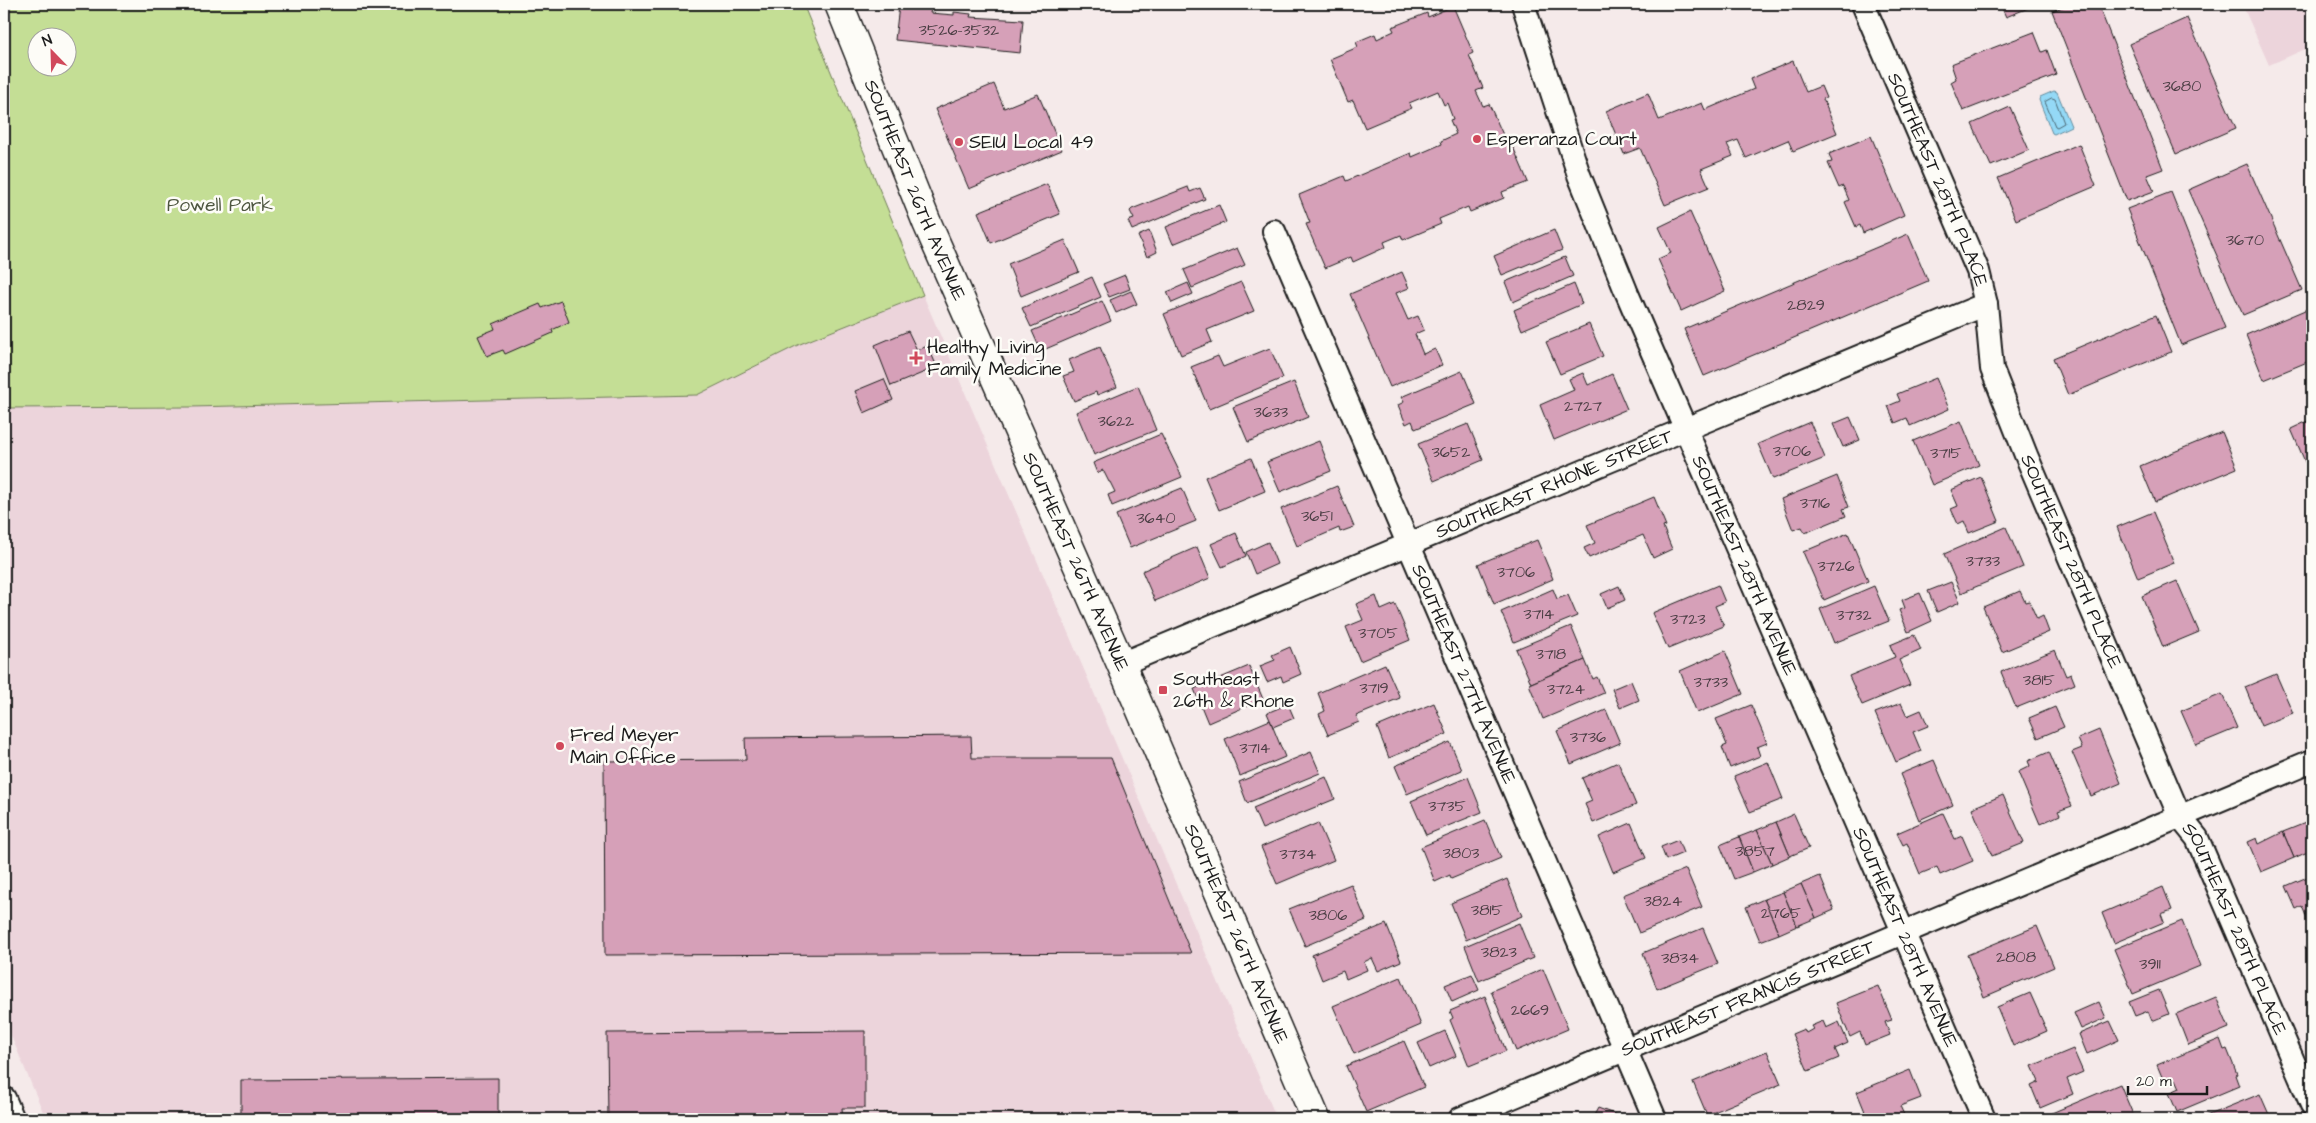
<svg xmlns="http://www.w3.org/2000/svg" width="2316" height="1123" font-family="'Architects Daughter',sans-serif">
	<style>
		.built { fill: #ecd4db }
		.green { fill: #c4de95; stroke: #707d58; fill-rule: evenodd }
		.water { fill: #94d9f6; stroke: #648d9f }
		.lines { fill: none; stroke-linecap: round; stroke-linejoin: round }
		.shore { stroke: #4c6873; stroke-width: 1 }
		.building { fill: #d6a0b8; stroke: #1c1c1c }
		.minor-casing { stroke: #1c1c1c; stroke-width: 26 }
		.tertiary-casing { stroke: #1c1c1c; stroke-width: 31 }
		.minor { stroke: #fdfcf7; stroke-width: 22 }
		.tertiary { stroke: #fdfcf7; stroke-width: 28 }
		.poi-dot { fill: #d1495b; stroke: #fdfcf7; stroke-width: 2 }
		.labels { text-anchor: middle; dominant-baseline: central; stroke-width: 5; stroke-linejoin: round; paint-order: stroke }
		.number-label { font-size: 16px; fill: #4a3d43 }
		.poi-label { font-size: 19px; fill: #1c1c1c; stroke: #fdfcf7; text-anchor: start }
		.street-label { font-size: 19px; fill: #1c1c1c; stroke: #fdfcf7 }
		.park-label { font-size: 19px; fill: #4e5640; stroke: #fdfcf7 }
	</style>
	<rect width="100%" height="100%" fill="#f5eaea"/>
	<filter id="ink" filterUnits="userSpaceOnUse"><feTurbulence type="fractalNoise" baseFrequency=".02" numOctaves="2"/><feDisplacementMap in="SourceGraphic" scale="10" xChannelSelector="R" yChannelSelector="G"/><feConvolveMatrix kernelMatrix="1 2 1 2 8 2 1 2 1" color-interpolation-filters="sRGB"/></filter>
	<g filter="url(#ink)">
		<g class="built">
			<polygon points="2242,4 2312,4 2312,46 2269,65"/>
			<polygon points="923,295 1277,1119 46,1119 4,1019 4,408 191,407 697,395 800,344"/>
		</g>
		<path class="green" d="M4 4H803L923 295 800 344 697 395 191 407 4 408ZM38 38H68V68H38Z"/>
		<polygon class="water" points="2054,91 2057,92 2071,126 2054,134 2052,133 2039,100 2040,97"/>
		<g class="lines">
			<polygon class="shore" points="2052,98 2055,99 2064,123 2057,127 2055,126 2045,102"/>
		</g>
		<g class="building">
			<polygon points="1639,4 1701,4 1701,8"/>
			<polygon points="2000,4 2038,4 2006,17"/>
			<polygon points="2071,4 2098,4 2163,169 2147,175 2154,191 2127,201 2052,11"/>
			<polygon points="899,6 931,9 930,13 954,15 954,12 971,14 970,17 1023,20 1020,53 895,40"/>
			<polygon points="1453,6 1473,53 1469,55 1483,88 1476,91 1483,106 1489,104 1504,137 1508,135 1528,182 1502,192 1504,198 1470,212 1468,207 1439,219 1441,224 1403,240 1401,235 1384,242 1386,247 1353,262 1351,257 1325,268 1306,224 1310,223 1299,195 1344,176 1346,181 1411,153 1412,157 1442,144 1441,141 1456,134 1450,120 1453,119 1447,103 1444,105 1438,91 1409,103 1412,108 1365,128 1353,100 1348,102 1330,59 1358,47 1356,42 1375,34 1377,39 1394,31 1392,27 1427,13 1428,17"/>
			<polygon points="2187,18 2236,128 2176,154 2129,44"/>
			<polygon points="2034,32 2042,52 2047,50 2056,75 1963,111 1951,82 1956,79 1951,64"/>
			<polygon points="1793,61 1806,92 1821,86 1826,98 1823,99 1837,133 1793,151 1788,140 1746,158 1738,140 1727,144 1733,156 1701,169 1709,187 1665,205 1640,148 1624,154 1606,111 1648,93 1659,120 1702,103 1705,110 1754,89 1750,79"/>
			<polygon points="994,84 1004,108 1038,94 1062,150 969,189 935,109"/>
			<polygon points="2010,107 2029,150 1991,166 1972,124"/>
			<polygon points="1871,136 1904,215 1863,233 1860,225 1856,227 1845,202 1849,200 1843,186 1839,188 1828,163 1832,162 1829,154"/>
			<polygon points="2079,144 2096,186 2016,220 1998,178"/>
			<polygon points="2247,164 2302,290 2243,315 2188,190"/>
			<polygon points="1047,184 1060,214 991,243 978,212"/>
			<polygon points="1188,187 1190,192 1200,188 1205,199 1132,230 1128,221 1134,219 1130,211 1132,209"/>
			<polygon points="2171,192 2225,328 2181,345 2127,209"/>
			<polygon points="1219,205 1226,222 1173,244 1166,227"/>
			<polygon points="1690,212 1725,291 1681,311 1658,259 1671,253 1659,227"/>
			<polygon points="1554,230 1562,250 1502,275 1494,256"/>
			<polygon points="1149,231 1157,252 1147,257 1138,236"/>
			<polygon points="1908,234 1928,281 1704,376 1684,329"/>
			<polygon points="1065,240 1079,272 1021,296 1008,264"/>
			<polygon points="1237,248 1245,265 1192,288 1184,270"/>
			<polygon points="1565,257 1573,276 1513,302 1505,282"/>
			<polygon points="1402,272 1409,288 1396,293 1408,320 1418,316 1424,330 1415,334 1423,354 1435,349 1442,365 1390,387 1350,294"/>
			<polygon points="1125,275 1130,289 1109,297 1103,284"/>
			<polygon points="1092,277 1101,297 1031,327 1022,308"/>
			<polygon points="1241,282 1254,311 1207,330 1212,342 1181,355 1164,314"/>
			<polygon points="1188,283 1193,294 1172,303 1167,292"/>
			<polygon points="1574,284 1582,304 1522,330 1514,310"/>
			<polygon points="1131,291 1137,304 1116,313 1110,300"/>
			<polygon points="561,301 569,322 552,330 553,333 505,354 503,350 487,356 478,336 495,329 493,324 540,304 542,308"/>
			<polygon points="1102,301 1111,321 1041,351 1032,331"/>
			<polygon points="2312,307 2312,360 2264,380 2246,335"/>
			<polygon points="2156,315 2171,352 2068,395 2053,358"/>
			<polygon points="1589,324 1603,356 1560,374 1546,342"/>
			<polygon points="908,331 917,350 928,346 937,367 891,386 875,345"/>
			<polygon points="1100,347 1117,387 1097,395 1096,392 1074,401 1063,376 1074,372 1069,360"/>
			<polygon points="1270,348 1283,378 1209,409 1191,367 1218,356 1223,367"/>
			<polygon points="1462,371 1476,404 1415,429 1412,421 1406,424 1398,405 1404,402 1401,397"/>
			<polygon points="1583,373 1588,385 1612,374 1627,409 1554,440 1540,405 1574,390 1569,379"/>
			<polygon points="1936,378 1949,409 1910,426 1907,418 1895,423 1888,406 1900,401 1897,394"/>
			<polygon points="884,379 893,400 864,413 855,391"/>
			<polygon points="1294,382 1308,417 1248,442 1233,407"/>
			<polygon points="1138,386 1156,430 1094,455 1076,412"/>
			<polygon points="1850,417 1860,440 1843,447 1833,424"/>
			<polygon points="2312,419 2312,478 2291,429"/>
			<polygon points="1961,421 1979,465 1932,485 1913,441"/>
			<polygon points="1810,422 1825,458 1773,479 1758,444"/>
			<polygon points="1468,424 1483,460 1434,481 1418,444"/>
			<polygon points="2222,432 2237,468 2155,502 2140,466"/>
			<polygon points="1161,434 1182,477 1112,506 1108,495 1115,492 1110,482 1109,482 1103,470 1097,473 1093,463"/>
			<polygon points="1319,441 1331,471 1280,492 1267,462"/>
			<polygon points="1251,458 1265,491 1219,510 1205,477"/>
			<polygon points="1837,476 1849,507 1843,509 1846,516 1805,533 1802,527 1793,530 1781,499"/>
			<polygon points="1981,477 1999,521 1969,533 1964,521 1958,524 1951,509 1958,506 1951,490"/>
			<polygon points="1337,486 1354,527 1340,532 1339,528 1297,546 1281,509"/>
			<polygon points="1182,488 1196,521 1130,548 1116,515"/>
			<polygon points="1654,497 1666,526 1663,527 1672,549 1653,558 1643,535 1589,558 1584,548 1595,543 1587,525"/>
			<polygon points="2153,512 2174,563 2138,578 2117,527"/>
			<polygon points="2006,527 2023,567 1961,593 1944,554"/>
			<polygon points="1236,533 1246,556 1222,567 1211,544"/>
			<polygon points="1848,533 1868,581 1824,600 1803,552"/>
			<polygon points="1537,540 1553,579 1494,604 1478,564"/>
			<polygon points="1268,542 1277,564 1255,574 1246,552"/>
			<polygon points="1197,547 1210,578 1155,601 1142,571"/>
			<polygon points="2177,581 2199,632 2163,647 2142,596"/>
			<polygon points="1951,582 1960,602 1937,612 1928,591"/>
			<polygon points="1718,585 1725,602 1715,606 1724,626 1668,649 1652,613"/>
			<polygon points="1619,586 1625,600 1607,608 1601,594"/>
			<polygon points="1874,586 1889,621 1834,643 1820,609"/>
			<polygon points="1553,589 1557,599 1568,595 1577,616 1514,642 1501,612"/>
			<polygon points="2020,591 2025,602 2029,601 2037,619 2043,616 2049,632 2002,652 1983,607"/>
			<polygon points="1920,593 1932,621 1908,632 1899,610 1905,608 1902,600"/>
			<polygon points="1376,596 1381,610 1395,604 1410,640 1360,661 1346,627 1363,620 1356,604"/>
			<polygon points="1571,626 1585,660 1531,683 1516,649"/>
			<polygon points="1914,635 1921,650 1899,660 1910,685 1862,705 1849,676 1895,657 1890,645"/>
			<polygon points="1290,647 1301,674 1283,682 1281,676 1267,682 1260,666 1275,660 1272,655"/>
			<polygon points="2055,650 2066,676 2071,674 2075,684 2016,708 2001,672"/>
			<polygon points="1725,651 1743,694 1697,713 1680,671"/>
			<polygon points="1585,660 1593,679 1597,677 1604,693 1543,719 1529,684"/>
			<polygon points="1385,664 1400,698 1356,716 1359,722 1328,735 1319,714 1325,711 1318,693"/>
			<polygon points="1249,666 1263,699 1208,723 1194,689"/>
			<polygon points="2276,674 2293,713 2261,726 2245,687"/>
			<polygon points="1631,681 1639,700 1620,708 1612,689"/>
			<polygon points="2222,694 2237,728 2196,745 2181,711"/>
			<polygon points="1434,703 1447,734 1389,758 1377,727"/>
			<polygon points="1901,703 1907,716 1921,710 1928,726 1913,732 1921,751 1896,762 1875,713"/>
			<polygon points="1288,704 1294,718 1273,727 1267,713"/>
			<polygon points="1751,705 1767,743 1757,747 1760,756 1730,768 1722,747 1727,745 1716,719"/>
			<polygon points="2055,707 2064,727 2038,738 2029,718"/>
			<polygon points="1606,710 1620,743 1571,764 1557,731"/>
			<polygon points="1270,720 1285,757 1240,776 1225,739"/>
			<polygon points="2099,730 2121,783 2091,796 2072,752 2082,748 2078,739"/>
			<polygon points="971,736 972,758 1111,758 1191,953 605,955 604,761 746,760 745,738"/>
			<polygon points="1450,742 1462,770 1407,794 1395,766"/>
			<polygon points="1311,752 1320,773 1247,803 1239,782"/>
			<polygon points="2049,752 2072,806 2058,811 2060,815 2040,824 2018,772 2030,766 2028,761"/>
			<polygon points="1934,760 1953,805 1919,820 1900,774"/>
			<polygon points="1618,762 1636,805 1593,823 1585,804 1592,801 1582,778"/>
			<polygon points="1768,762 1783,799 1750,812 1734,776"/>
			<polygon points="1326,777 1335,799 1262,829 1253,808"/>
			<polygon points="1468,777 1482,812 1426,835 1411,801"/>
			<polygon points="2003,795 2024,843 1992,856 1972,808"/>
			<polygon points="1943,813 1955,839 1962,836 1973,861 1940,875 1937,867 1920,874 1907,843 1903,845 1897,833"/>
			<polygon points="1794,814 1809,848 1790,856 1776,822"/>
			<polygon points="2312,815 2312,850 2294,858 2283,832 2308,822 2306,818"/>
			<polygon points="1485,820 1501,858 1451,879 1450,875 1435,882 1421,847"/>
			<polygon points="1776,822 1790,856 1772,864 1757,830"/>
			<polygon points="1318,823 1334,860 1277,884 1261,847"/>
			<polygon points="1631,823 1646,858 1613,872 1599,837"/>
			<polygon points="1757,830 1772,864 1753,872 1739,837"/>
			<polygon points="2283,832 2294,858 2261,872 2248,842 2257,838 2259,844"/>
			<polygon points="1739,837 1753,872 1734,879 1720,845"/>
			<polygon points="1678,840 1683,853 1666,860 1661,847"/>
			<polygon points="1686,869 1702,907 1639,933 1623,895"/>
			<polygon points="2312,875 2312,928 2311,929 2302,906 2296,909 2286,886"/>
			<polygon points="1820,876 1834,910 1816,918 1801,884"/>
			<polygon points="1507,879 1522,916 1466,940 1451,903"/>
			<polygon points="1351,884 1366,920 1305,946 1289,909"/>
			<polygon points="1801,884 1816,918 1797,926 1783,892"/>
			<polygon points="2163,887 2172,910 2161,914 2164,922 2114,943 2102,913"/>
			<polygon points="1783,892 1797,926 1779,934 1764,899"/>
			<polygon points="1764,899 1779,934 1760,941 1746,907"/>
			<polygon points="2182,921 2200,966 2133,994 2114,949"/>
			<polygon points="1519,923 1533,958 1479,981 1465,946"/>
			<polygon points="1386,924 1401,961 1378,971 1372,958 1364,962 1367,970 1346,979 1343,971 1322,980 1312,955"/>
			<polygon points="2037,926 2054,967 1984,997 1967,955"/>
			<polygon points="1703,928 1718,964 1657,989 1643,953"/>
			<polygon points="2312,944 2312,963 2305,947"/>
			<polygon points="1543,969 1568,1029 1516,1051 1491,991"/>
			<polygon points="1472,974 1479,990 1452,1002 1445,985"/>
			<polygon points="1401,977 1421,1025 1354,1054 1333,1006"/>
			<polygon points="1878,986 1892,1020 1885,1022 1890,1035 1865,1045 1860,1032 1850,1037 1836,1003"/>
			<polygon points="2159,990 2169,1014 2152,1021 2148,1011 2135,1016 2129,1002"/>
			<polygon points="2030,993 2047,1031 2013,1046 1997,1007"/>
			<polygon points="1485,996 1506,1051 1469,1066 1450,1020 1453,1018 1450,1011"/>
			<polygon points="2216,997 2229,1028 2188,1045 2176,1014"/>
			<polygon points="2099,1002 2106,1018 2081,1029 2074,1013"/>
			<polygon points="1823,1021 1826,1028 1839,1022 1848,1043 1835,1049 1839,1058 1808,1071 1792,1034 1804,1029 1806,1033 1813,1029 1811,1026"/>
			<polygon points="2110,1021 2119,1040 2087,1054 2079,1034"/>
			<polygon points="865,1031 865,1108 842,1108 843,1119 608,1119 607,1033"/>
			<polygon points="1445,1031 1456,1056 1429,1068 1418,1043"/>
			<polygon points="2220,1039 2224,1050 2227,1049 2237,1074 2235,1075 2239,1086 2177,1112 2169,1093 2180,1088 2176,1079 2165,1084 2157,1065"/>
			<polygon points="1404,1041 1424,1087 1366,1112 1346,1066"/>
			<polygon points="2073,1049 2083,1072 2067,1079 2073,1094 2040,1108 2031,1086 2039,1082 2032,1066"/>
			<polygon points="1767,1051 1781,1084 1707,1115 1693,1082"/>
			<polygon points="1910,1070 1921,1098 1900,1106 1905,1117 1898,1119 1879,1119 1877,1115 1868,1119 1857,1092"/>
			<polygon points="498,1078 498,1119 241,1119 241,1080"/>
			<polygon points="2120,1084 2135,1119 2049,1119 2047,1115"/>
			<polygon points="2260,1094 2271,1119 2208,1119 2206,1116"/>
			<polygon points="1598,1108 1622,1117 1621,1119 1592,1119"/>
		</g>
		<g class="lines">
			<g class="minor-casing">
				<g id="minor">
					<path id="s1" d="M1523 4 1579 175 1626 291 1984 1119"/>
					<path id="s2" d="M1863 4 1978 271 1986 304 1992 369 2026 455 2180 817 2197 838 2312 1105"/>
					<path id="s3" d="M1274 231 1655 1119"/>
					<path id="s4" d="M1121 664 1986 304"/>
					<polyline points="4,1098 13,1119"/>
					<path id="s5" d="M1460 1119 2312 761"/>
				</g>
			</g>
			<g class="tertiary-casing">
				<g id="tertiary">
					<path id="s6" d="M839 4 927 223 1121 664 1316 1119"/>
				</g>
			</g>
			<use href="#minor" class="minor"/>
			<use href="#tertiary" class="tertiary"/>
		</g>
	</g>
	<g class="poi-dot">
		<circle cx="1477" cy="139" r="5"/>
		<circle cx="959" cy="142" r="5"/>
		<path d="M913.5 350.5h5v5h5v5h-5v5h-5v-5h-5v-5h5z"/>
		<rect x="1158" y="685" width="10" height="10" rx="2.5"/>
		<circle cx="560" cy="746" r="5"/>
	</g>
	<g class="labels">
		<g class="number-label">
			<text x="959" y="30">3526-3532</text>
			<text x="2182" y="86">3680</text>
			<text x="2245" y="240">3670</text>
			<text x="1806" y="305">2829</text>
			<text x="1583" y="406">2727</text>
			<text x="1271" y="412">3633</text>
			<text x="1116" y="421">3622</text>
			<text x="1792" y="451">3706</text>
			<text x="1451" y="452">3652</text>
			<text x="1946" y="453">3715</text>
			<text x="1815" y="503">3716</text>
			<text x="1317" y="516">3651</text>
			<text x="1156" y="518">3640</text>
			<text x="1983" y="561">3733</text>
			<text x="1836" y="566">3726</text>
			<text x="1516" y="572">3706</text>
			<text x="1539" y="614">3714</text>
			<text x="1854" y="615">3732</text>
			<text x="1688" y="619">3723</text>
			<text x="1378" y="633">3705</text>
			<text x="1551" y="654">3718</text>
			<text x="2039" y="680">3815</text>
			<text x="1711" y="682">3733</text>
			<text x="1374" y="688">3719</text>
			<text x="1566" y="689">3724</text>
			<text x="1588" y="737">3736</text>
			<text x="1255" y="748">3714</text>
			<text x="1447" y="806">3735</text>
			<text x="1755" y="851">3857</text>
			<text x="1461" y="853">3803</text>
			<text x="1298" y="854">3734</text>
			<text x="1663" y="901">3824</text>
			<text x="1487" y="910">3815</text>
			<text x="1781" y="913">2765</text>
			<text x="1328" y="915">3806</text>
			<text x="1499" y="952">3823</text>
			<text x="2016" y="957">2808</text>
			<text x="1680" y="958">3834</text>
			<text x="2150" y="964">3911</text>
			<text x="1530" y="1010">2669</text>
		</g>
		<g class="poi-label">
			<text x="1487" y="139">Esperanza Court</text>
			<text x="969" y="142">SEIU Local 49</text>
			<text x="927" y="347">Healthy Living<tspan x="927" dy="22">Family Medicine</tspan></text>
			<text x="1173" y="679">Southeast<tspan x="1173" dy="22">26th &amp; Rhone</tspan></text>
			<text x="570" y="735">Fred Meyer<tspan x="570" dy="22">Main Office</tspan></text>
		</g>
		<g class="street-label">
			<text stroke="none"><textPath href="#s2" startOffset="191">SOUTHEAST 28TH PLACE</textPath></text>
			<text stroke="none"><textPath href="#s6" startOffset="201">SOUTHEAST 26TH AVENUE</textPath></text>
			<text stroke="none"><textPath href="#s4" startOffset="469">SOUTHEAST RHONE STREET</textPath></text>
			<text stroke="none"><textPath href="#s2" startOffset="598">SOUTHEAST 28TH PLACE</textPath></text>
			<text stroke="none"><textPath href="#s6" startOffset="606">SOUTHEAST 26TH AVENUE</textPath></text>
			<text stroke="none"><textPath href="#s1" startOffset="604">SOUTHEAST 28TH AVENUE</textPath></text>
			<text stroke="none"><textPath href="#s3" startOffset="482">SOUTHEAST 27TH AVENUE</textPath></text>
			<text stroke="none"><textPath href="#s2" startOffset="1001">SOUTHEAST 28TH PLACE</textPath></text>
			<text stroke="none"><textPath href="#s6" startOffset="1011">SOUTHEAST 26TH AVENUE</textPath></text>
			<text stroke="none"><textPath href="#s1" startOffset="1009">SOUTHEAST 28TH AVENUE</textPath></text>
			<text stroke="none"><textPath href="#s5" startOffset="312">SOUTHEAST FRANCIS STREET</textPath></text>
		</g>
		<g class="park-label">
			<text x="220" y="205">Powell Park</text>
		</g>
	</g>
	<rect width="2316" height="1123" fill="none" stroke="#fdfcf7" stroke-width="20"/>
	<rect x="10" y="10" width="2296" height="1103" fill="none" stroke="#1c1c1c" stroke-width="2" filter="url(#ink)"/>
	<g transform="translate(52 52) rotate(337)"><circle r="24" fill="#fdfcf7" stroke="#a3a29f"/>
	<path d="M0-4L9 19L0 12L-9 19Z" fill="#d1495b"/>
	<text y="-8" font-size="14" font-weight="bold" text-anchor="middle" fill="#1c1c1c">N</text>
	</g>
	<path d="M2128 1086v8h79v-8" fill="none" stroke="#1c1c1c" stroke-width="2.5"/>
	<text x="2136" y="1086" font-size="15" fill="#1c1c1c" stroke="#fdfcf7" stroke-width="4" paint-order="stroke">20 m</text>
</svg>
